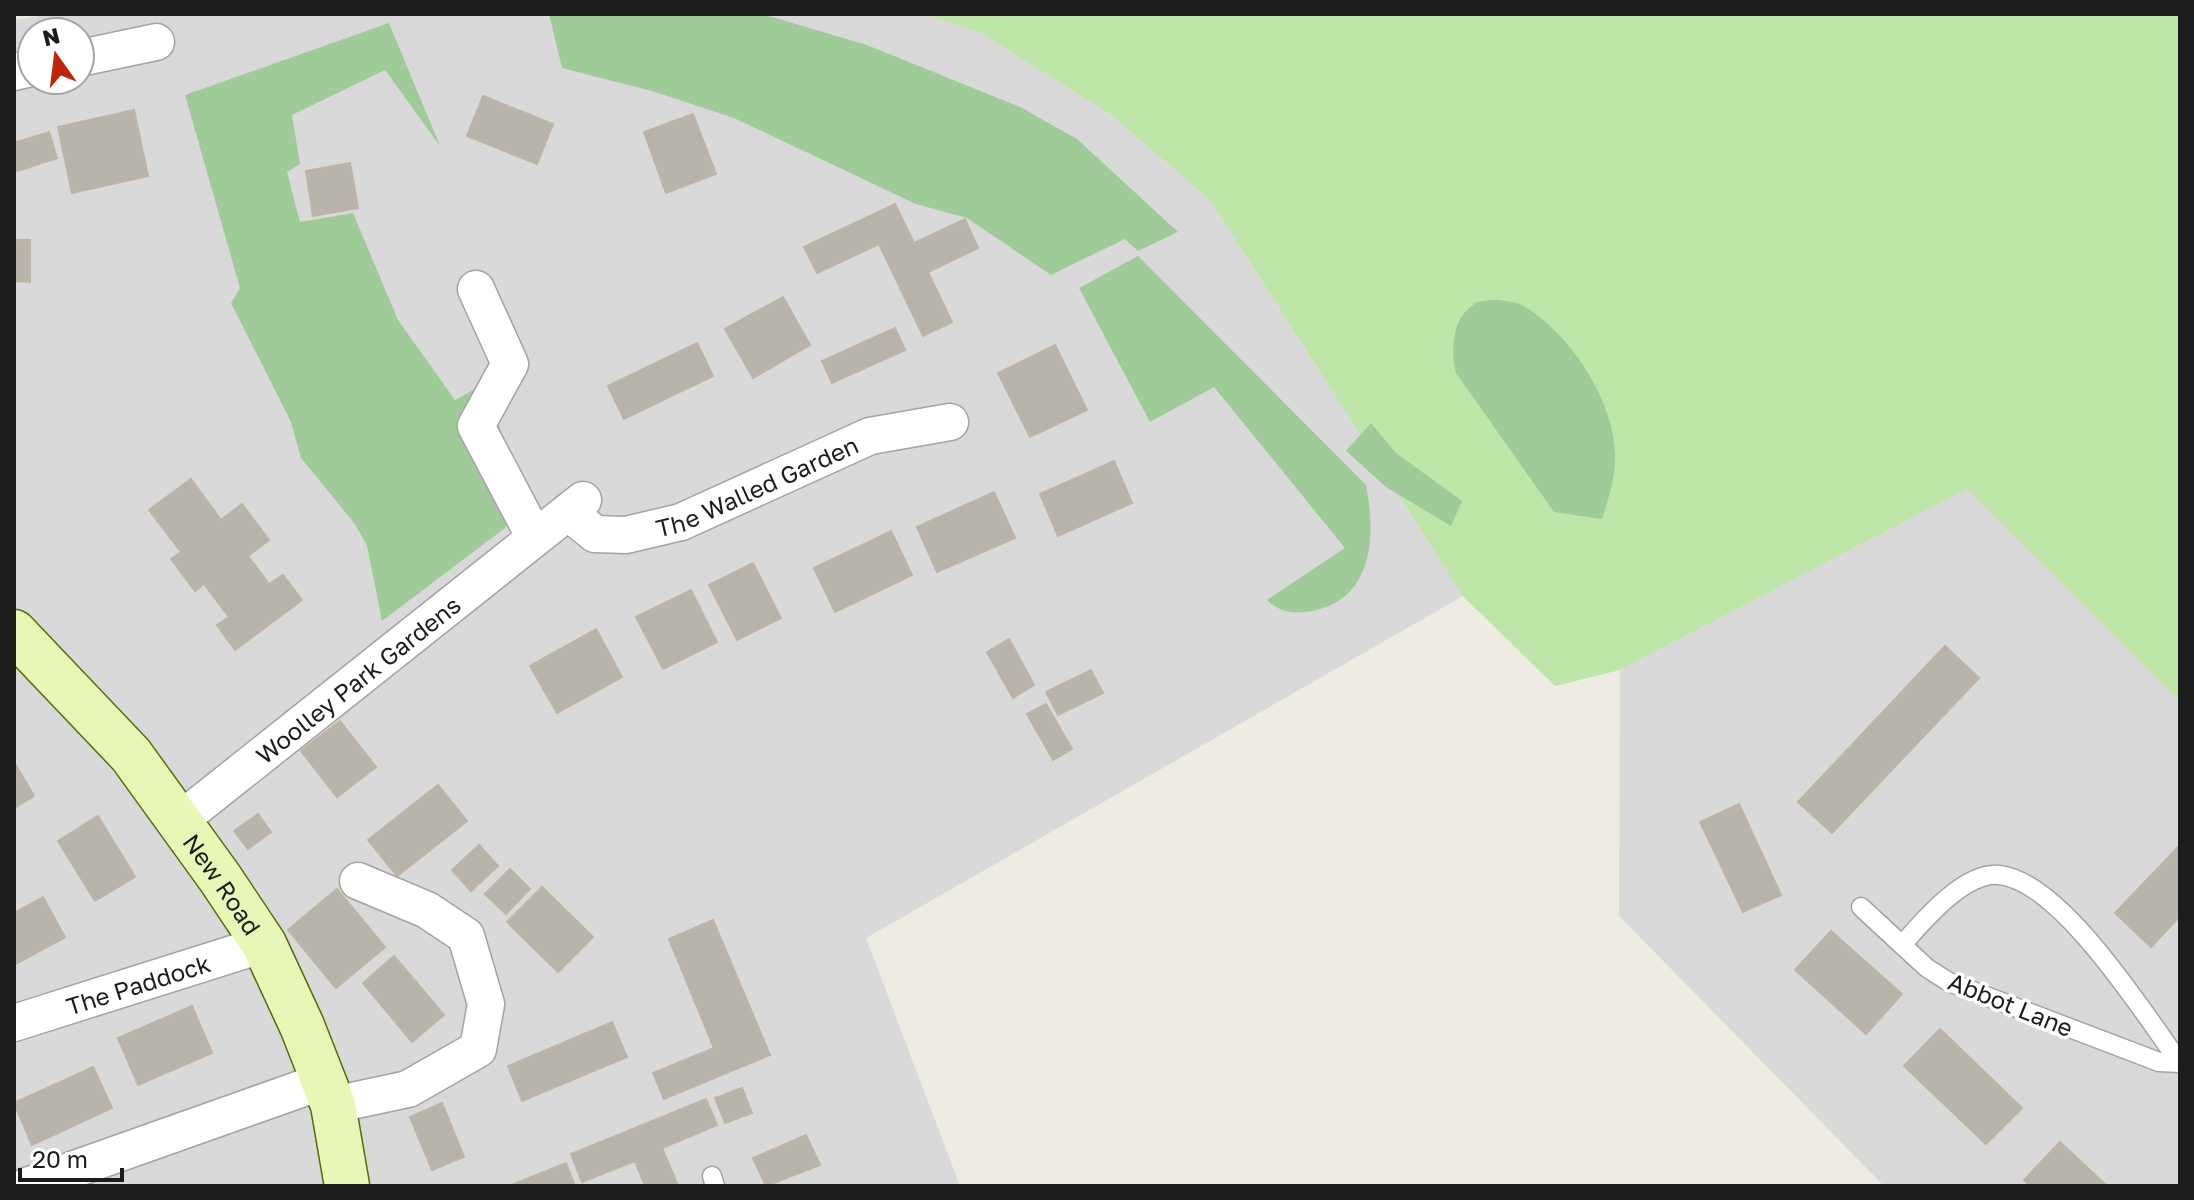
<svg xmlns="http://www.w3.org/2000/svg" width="2194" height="1200" font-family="'Golos Text',sans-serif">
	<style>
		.residential { fill: #dad9d9; fill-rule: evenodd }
		.grass { fill: #bde6a8 }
		.forest { fill: #9ecb98 }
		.building { fill: #b9b4ab; stroke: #beb4a5; stroke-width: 2 }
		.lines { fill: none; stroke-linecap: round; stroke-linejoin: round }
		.lane-casing { stroke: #a3a3a3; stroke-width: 21 }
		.street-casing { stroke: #a3a3a3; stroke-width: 39 }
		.secondary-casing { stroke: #526e08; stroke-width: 47 }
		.lane { stroke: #fff; stroke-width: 18 }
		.street { stroke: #fff; stroke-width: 36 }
		.secondary { stroke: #e9f7b6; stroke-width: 44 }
		.labels { text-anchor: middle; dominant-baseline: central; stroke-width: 7; stroke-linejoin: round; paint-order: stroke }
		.street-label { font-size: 24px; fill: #1c1c1c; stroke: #fff }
	</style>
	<rect width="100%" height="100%" fill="#edebe2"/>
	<g class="residential">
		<path d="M49 14H923L981 33 1110 114 1211 201 1463 596 866 938 960 1186H14V20ZM32 32H80V80H32Z"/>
		<polygon points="1967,489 2180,701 2180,1186 1884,1186 1619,916 1620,670"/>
	</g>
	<polygon class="grass" points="923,14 2180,14 2180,701 1967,489 1620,670 1555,686 1463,596 1211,201 1110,114 981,33"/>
	<g class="forest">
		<polygon points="549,14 762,14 867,45 1022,108 1077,139 1178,232 1138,251 1125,239 1051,275 967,218 916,204 734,118 652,91 562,68"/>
		<polygon points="389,23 440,146 385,70 292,115 300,164 287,172 300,222 353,213 398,320 455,400 475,389 497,421 521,478 520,500 505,528 382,621 367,546 355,524 301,458 291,422 231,303 240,288 185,95"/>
		<path d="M1138 256 1366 485C1376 534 1374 600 1312 611 1293 614 1281 613 1267 600L1345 548 1214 387 1150 422 1079 288Z"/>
		<path d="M1498 300C1506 301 1515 302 1522 305 1569 332 1613 398 1615 453 1616 476 1609 497 1602 519L1554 512 1456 373C1450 349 1452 315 1478 302 1484 300 1492 300 1498 300Z"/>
		<polygon points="1371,423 1396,453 1462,501 1451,526 1386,487 1346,451"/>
	</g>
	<g class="building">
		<polygon points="483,96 553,124 537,164 467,136"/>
		<polygon points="134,110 148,176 72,193 58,127"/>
		<polygon points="693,114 716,174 666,193 644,132"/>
		<polygon points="49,132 57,158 14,172 14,143"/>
		<polygon points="350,163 358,208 313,216 306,171"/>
		<polygon points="895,204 914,243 965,219 978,248 928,272 952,322 923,336 879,244 817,273 804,247"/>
		<polygon points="14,240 30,240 30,282 14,281"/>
		<polygon points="783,297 810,345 753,378 725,329"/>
		<polygon points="895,328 905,350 832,383 822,361"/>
		<polygon points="697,343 713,376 624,419 608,386"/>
		<polygon points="1055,345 1087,410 1030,437 998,373"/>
		<polygon points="1114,461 1132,503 1058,536 1040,494"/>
		<polygon points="191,479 221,520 242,504 269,540 248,556 269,584 283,575 302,600 235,650 217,625 229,617 204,584 195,591 171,559 181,552 149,510"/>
		<polygon points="994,492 1015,538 937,572 917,527"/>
		<polygon points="891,531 912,575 835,612 814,568"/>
		<polygon points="753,563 781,618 737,640 709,585"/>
		<polygon points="691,590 717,642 663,669 636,617"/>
		<polygon points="596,629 622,677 557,713 530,666"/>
		<polygon points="1009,639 1034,685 1013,698 987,652"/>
		<polygon points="1945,646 1979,678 1832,833 1798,802"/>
		<polygon points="1091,670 1103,693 1058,715 1046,692"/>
		<polygon points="1046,704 1072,749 1053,760 1027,714"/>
		<polygon points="340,721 376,767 337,797 301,751"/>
		<polygon points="14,762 34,796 14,808"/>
		<polygon points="438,785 467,821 397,876 368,840"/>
		<polygon points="1739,804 1781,895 1743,912 1700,822"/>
		<polygon points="258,814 271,832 248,849 234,831"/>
		<polygon points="98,816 135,877 95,901 58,841"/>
		<polygon points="479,845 498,866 471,891 452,870"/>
		<polygon points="2180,845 2180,916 2151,947 2115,913"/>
		<polygon points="510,869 530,889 506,914 485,894"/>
		<polygon points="542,887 593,937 558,972 507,922"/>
		<polygon points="337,889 385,947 336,988 288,930"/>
		<polygon points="43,897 65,937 14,965 14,913"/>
		<polygon points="713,920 770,1055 664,1099 653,1073 714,1048 669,939"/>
		<polygon points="1831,931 1902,994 1866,1034 1795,970"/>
		<polygon points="394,956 444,1015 412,1042 363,983"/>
		<polygon points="192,1006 212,1053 138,1085 118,1038"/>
		<polygon points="612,1022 627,1057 522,1101 508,1066"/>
		<polygon points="1940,1029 2022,1108 1986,1144 1904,1066"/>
		<polygon points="93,1067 112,1108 32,1145 14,1103"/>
		<polygon points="742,1088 752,1113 725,1123 715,1098"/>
		<polygon points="706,1099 717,1125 662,1148 678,1186 645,1186 635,1161 582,1182 571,1154"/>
		<polygon points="442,1103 464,1157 432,1170 410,1117"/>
		<polygon points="806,1135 820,1165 766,1186 753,1158"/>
		<polygon points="2060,1142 2107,1186 2030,1186 2024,1180"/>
		<polygon points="566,1163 575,1186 509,1186"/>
	</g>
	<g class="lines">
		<g class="lane-casing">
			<g id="lane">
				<polyline points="1861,907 1902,945"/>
				<path d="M2180 1063 2159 1062 1949 982 1927 968 1902 945C1923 921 1964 872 1999 875 2061 881 2145 1015 2180 1063"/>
				<polyline points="712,1176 715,1186"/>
			</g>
		</g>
		<g class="street-casing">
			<g id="street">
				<polyline points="80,58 156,42"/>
				<polyline points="14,72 32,68"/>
				<polyline points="476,289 510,364 476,426 534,536"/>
				<path id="s1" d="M568 512 595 534 626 535 681 522 870 436 950 422"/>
				<path id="s2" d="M179 821 583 500"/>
				<path id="s3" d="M14 1023 264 944"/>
				<polyline points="333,1105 408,1089 478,1049 486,1004 466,936 427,910 358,881"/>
				<polyline points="27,1186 323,1081"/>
			</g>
		</g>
		<g class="secondary-casing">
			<g id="secondary">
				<path id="s4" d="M14 632 131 755 220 878 264 944 302 1026 333 1105 347 1186"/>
			</g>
		</g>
		<use href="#lane" class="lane"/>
		<use href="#street" class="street"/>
		<use href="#secondary" class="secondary"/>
	</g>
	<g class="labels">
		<g class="street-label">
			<text stroke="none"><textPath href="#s1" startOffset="206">The Walled Garden</textPath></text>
			<text stroke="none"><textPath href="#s2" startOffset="228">Woolley Park Gardens</textPath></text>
			<text stroke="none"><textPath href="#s4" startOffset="328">New Road</textPath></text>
			<text stroke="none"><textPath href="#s3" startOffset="130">The Paddock</textPath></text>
			<text transform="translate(2011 1004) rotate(22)">Abbot Lane</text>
		</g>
	</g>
	<rect width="2194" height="1200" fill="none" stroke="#1c1c1c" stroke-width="32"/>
	<g transform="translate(56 56) rotate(346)"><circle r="38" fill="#ffffff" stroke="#a4a4a4" stroke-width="2"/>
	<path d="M0-6L14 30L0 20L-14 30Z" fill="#c12507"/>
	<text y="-12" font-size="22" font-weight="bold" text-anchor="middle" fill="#1c1c1c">N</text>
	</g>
	<path d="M20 1168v12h102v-12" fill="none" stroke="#1c1c1c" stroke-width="4"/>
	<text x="32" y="1168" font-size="24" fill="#1c1c1c" stroke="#ffffff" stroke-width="6" paint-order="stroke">20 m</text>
</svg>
